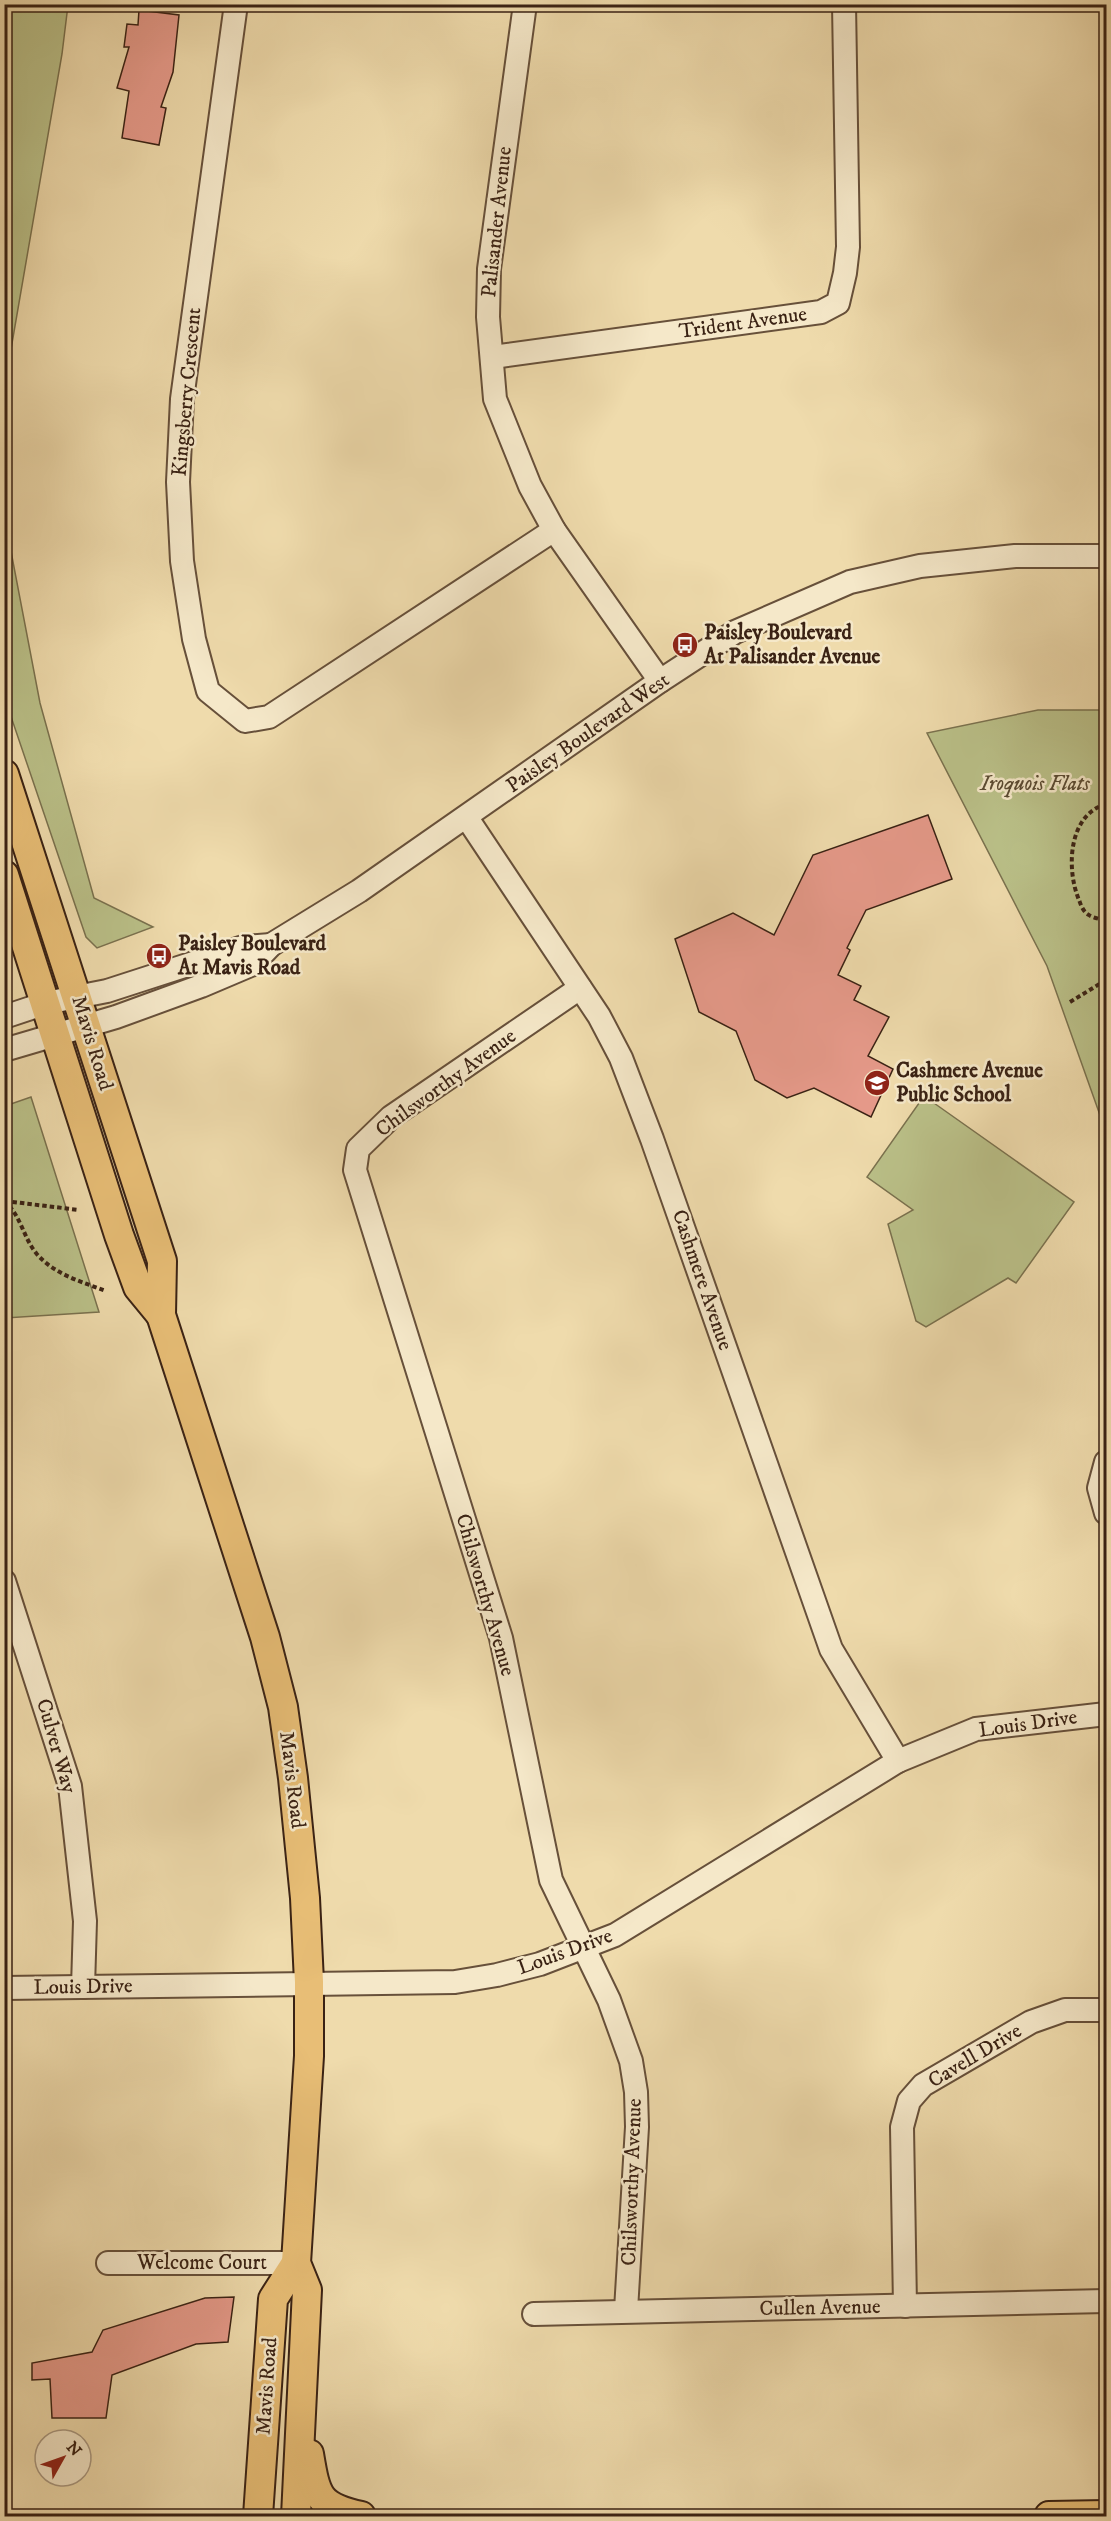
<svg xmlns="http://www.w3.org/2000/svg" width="1111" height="2521" font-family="'IM FELL DW Pica',serif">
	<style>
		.green { fill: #bac088; stroke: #7a714e; stroke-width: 1.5 }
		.building { fill: #e59989; stroke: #3a2214; stroke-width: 1.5 }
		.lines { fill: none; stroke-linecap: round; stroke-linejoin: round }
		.minor-casing { stroke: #67503a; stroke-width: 26 }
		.major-casing { stroke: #3a2214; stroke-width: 32 }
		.path { stroke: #3a2214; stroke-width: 4; stroke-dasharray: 4.5 3; stroke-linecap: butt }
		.minor { stroke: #f5e8c9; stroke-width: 22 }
		.major { stroke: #e8be76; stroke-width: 28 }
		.labels { text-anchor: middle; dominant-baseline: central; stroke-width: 5; stroke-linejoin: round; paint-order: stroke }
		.street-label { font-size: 21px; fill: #3a2214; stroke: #f5e8c9 }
		.poi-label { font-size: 21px; font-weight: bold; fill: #3a2214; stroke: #f5e8c9; text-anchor: start }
		.park-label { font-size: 21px; font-style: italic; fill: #5a4a31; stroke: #f5e8c9 }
	</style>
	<rect width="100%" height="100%" fill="#efdbac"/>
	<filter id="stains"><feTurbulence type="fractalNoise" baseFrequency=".00333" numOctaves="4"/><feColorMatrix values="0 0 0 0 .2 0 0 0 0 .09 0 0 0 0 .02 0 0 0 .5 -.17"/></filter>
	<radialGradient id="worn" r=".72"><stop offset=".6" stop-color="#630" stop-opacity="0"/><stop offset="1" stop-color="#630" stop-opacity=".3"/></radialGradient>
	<g class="green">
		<polygon points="4,5 68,5 62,54 6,378 9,541 40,703 94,898 153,927 97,948 86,937 5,699"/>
		<polygon points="1038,710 1106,710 1106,1132 1047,966 927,733"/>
		<polygon points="924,1096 1074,1202 1016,1283 1008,1278 926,1327 916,1321 888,1224 913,1210 867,1177"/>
		<polygon points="31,1097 99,1312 5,1318 5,1106"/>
	</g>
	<g class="building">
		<polygon points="139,10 179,15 173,72 161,107 166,108 159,145 122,138 129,91 117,88 129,47 124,47 127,24 138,25"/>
		<polygon points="928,815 952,879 866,910 847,948 850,950 838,975 861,986 854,1000 889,1017 868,1056 893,1069 871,1117 814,1088 787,1098 755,1080 736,1031 699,1012 675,939 733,913 774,935 813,855"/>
		<polygon points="234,2297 228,2342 196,2344 112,2375 106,2418 52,2418 50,2379 32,2380 32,2363 92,2352 103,2330 205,2298"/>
	</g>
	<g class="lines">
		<g class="minor-casing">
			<g id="minor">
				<polyline points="236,4 182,399 178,482 182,561 194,639 208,691 245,721 269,717 554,530"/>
				<polyline points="525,4 489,269 488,317 495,399 530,486 554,530 660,681"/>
				<polyline points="493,357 821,312 838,303 845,273 848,247 844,4"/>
				<polyline points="467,818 599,1016 621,1058 652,1139 831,1649 898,1761"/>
				<polyline points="580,988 391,1117 358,1149 355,1170 501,1638 551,1880 609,2000 631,2061 636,2092 637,2127 626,2310"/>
				<polyline points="4,1017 46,1003 107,991 243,947 271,945"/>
				<polyline points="4,1050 116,1017 201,986 253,964 271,945 359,891 660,681 735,632 850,582 920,566 1015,556 1106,556"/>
				<polyline points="1106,1462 1099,1488 1106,1513"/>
				<polyline points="4,1581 70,1786 85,1921 83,1987"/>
				<polyline points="4,1988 455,1982 497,1975 540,1964 615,1935 898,1761 976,1729 1106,1714"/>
				<polyline points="108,2263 296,2263"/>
				<polyline points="905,2306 902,2127 909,2101 923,2085 1031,2022 1065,2010 1106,2010"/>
				<polyline points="534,2314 1106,2301"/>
			</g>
		</g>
		<g class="major-casing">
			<g id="major">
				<polyline points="4,774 162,1261 161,1315 265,1637 283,1707 293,1778 305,1898 309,1982 309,2056 296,2263 307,2290 296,2516"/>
				<polyline points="4,875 119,1235 138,1287 161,1315"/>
				<path d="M309 2454C316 2496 318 2507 361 2516"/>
				<polyline points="258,2516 273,2299 296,2263"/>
				<polyline points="1049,2516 1106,2515"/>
			</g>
		</g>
		<g class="path">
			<path d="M1106 804C1068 815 1066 869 1079 900 1081 905 1083 912 1089 915 1093 918 1101 919 1106 921"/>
			<polyline points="1070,1002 1106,980"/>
			<path d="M4 1201C21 1215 23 1237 36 1253 53 1274 82 1282 106 1291"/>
			<polyline points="5,1201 79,1210"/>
		</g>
		<use href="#minor" class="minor"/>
		<use href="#major" class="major"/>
	</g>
	<defs>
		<g id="bus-disc" transform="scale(1.35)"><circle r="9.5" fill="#8f2418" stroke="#f5e8c9"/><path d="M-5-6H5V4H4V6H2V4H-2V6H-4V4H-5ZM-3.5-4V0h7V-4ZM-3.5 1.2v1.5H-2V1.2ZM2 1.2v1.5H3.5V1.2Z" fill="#fff"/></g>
		<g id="school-disc" transform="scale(1.35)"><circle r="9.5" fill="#8f2418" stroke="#f5e8c9"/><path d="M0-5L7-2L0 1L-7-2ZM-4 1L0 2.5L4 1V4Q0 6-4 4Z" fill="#fff"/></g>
	</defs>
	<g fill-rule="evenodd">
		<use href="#bus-disc" x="685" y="645"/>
		<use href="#bus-disc" x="159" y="956"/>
		<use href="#school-disc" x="877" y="1083"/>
	</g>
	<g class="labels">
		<g class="street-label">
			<text transform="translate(497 222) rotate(-84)">Palisander Avenue</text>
			<text transform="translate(743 323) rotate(-8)">Trident Avenue</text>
			<text transform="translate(187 392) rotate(-85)">Kingsberry Crescent</text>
			<text transform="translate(588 733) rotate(-35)">Paisley Boulevard West</text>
			<text transform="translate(92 1043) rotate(73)">Mavis Road</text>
			<text transform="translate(446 1083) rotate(-36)">Chilsworthy Avenue</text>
			<text transform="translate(702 1280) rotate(71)">Cashmere Avenue</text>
			<text transform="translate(485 1595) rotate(74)">Chilsworthy Avenue</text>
			<text transform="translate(1028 1724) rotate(-8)">Louis Drive</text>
			<text transform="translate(56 1746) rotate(74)">Culver Way</text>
			<text transform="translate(292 1780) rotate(83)">Mavis Road</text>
			<text transform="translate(565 1952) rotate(-20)">Louis Drive</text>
			<text transform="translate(83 1987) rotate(-1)">Louis Drive</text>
			<text transform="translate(975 2056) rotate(-31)">Cavell Drive</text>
			<text transform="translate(632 2182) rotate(-88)">Chilsworthy Avenue</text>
			<text x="202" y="2263">Welcome Court</text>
			<text transform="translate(820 2308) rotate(-1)">Cullen Avenue</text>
			<text transform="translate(267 2386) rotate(-86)">Mavis Road</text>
		</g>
		<g class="poi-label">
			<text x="704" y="633">Paisley Boulevard<tspan x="704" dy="24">At Palisander Avenue</tspan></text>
			<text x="178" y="944">Paisley Boulevard<tspan x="178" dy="24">At Mavis Road</tspan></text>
			<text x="896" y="1071">Cashmere Avenue<tspan x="896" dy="24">Public School</tspan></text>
		</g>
		<g class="park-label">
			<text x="1035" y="784">Iroquois Flats</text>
		</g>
	</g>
	<rect width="1111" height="2521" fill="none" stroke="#efdbac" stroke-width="24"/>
	<rect x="6" y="6" width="1099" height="2509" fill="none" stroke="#3a2214" stroke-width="3"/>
	<rect x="12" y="12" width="1087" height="2497" fill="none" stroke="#3a2214" stroke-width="1.5"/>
	<g transform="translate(63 2458) rotate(50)"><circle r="28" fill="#f5e8c9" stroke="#aa9981" stroke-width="1.5"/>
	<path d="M0-4.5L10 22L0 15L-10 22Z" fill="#8f2418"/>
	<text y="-9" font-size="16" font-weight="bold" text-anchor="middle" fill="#3a2214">N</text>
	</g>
	<rect width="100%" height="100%" filter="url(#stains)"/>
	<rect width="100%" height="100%" fill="url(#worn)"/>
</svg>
